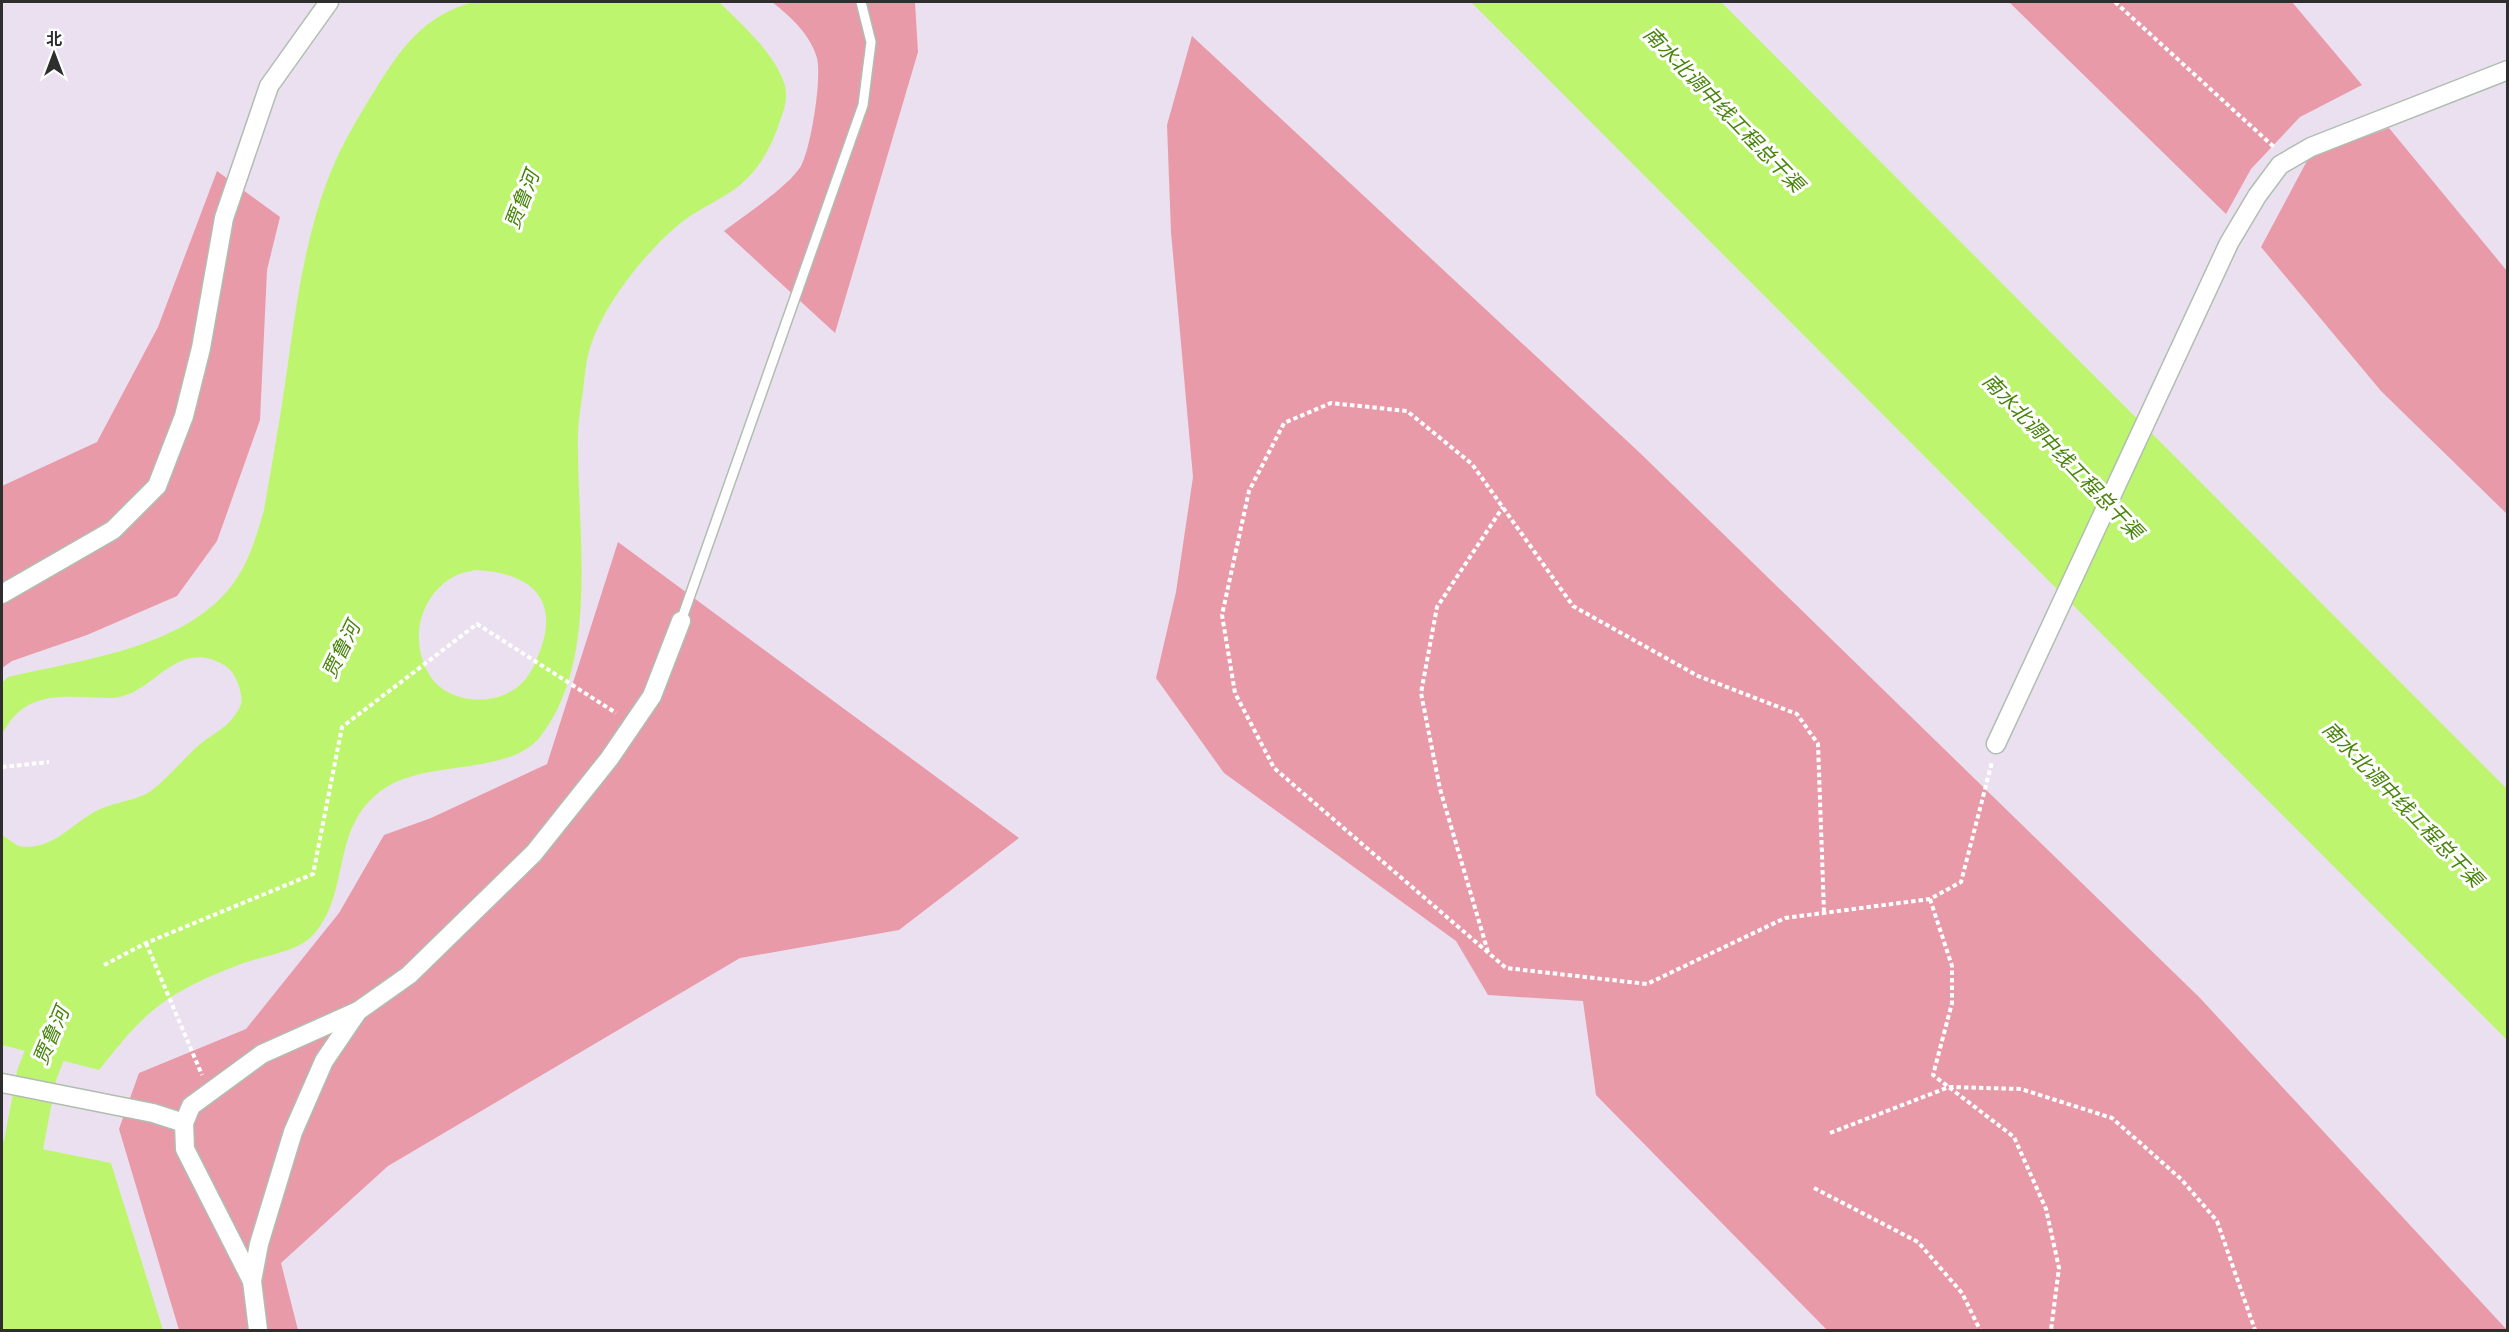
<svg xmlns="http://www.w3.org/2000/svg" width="2509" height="1332" font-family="'Alegreya Sans','Noto Sans SC',sans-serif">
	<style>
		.green { fill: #e89aa9 }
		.water { fill: #bdf66e; fill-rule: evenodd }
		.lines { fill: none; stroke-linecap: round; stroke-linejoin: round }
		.river { stroke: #bdf66e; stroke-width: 40 }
		.lane-casing { stroke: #b0beb0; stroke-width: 12 }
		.street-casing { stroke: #b0beb0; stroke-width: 21 }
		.path { stroke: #fff; stroke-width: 4; stroke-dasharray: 4.5 3; stroke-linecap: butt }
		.lane { stroke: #fff; stroke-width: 9 }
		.street { stroke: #fff; stroke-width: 18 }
		.labels { text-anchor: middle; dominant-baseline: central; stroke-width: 6; stroke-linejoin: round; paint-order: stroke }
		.water-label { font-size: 20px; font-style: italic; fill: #468408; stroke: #fff }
	</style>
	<rect width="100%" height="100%" fill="#ebe0ef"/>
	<g class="green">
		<path d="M772 2H915L918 52 835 333 724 231C745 215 788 187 801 166 811 148 822 78 817 58 810 34 791 17 772 2Z"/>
		<polygon points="2009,2 2292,2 2362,85 2300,117 2251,169 2226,214"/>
		<polygon points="1192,36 1640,453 2200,998 2507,1330 1827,1330 1596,1095 1583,1001 1488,995 1456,941 1224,773 1156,678 1176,592 1193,477 1171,232 1167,125"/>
		<polygon points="2389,128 2507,271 2507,514 2381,391 2261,247 2309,157"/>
		<polygon points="217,171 280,217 267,270 260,420 217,541 177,596 87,635 12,661 2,668 2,486 97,442 158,327"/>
		<polygon points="618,542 1019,838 899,930 740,958 388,1166 281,1263 298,1330 179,1330 119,1129 139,1073 246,1029 339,913 384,835 431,818 547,764"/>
	</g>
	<g class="water">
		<path d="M473 2H719C741 24 777 55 785 86 788 98 784 110 780 121 771 149 756 175 732 191 714 203 693 212 677 226 645 253 606 302 592 342 586 357 585 375 583 391 580 410 577 429 578 449 578 537 599 662 540 737 508 776 430 759 385 788 329 825 352 891 314 934 297 953 264 955 241 964 210 976 178 989 152 1011 132 1028 116 1049 99 1070L2 1045V835L18 846C52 851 68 827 94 812 110 803 129 802 146 794 161 786 185 757 199 745 207 738 217 733 225 726 231 721 239 711 241 704 243 694 237 677 230 670 225 664 218 662 211 659 169 647 149 699 109 698 66 697 24 688 2 735V683L8 677C80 660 179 649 229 589 248 566 256 537 264 510 271 468 279 426 285 384 295 315 303 244 328 179 340 147 357 119 375 90 402 47 422 17 473 2ZM475 570C522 572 559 592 542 645 538 657 532 673 523 682 507 699 481 703 460 697 450 694 439 688 433 680 408 646 417 598 453 577 459 573 468 572 475 570Z"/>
		<polygon points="1471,2 1721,2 2507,789 2507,1040"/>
		<polygon points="2,1141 111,1163 163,1330 2,1330"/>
	</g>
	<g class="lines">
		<polyline class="river" points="2,1241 9,1221 37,1074 64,1005"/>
		<g class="lane-casing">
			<polyline id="lane" points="681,621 863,105 871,42 861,2"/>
		</g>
		<g class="street-casing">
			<g id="street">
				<polyline points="2,594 113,530 157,486 184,416 201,348 224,218 269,86 329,2"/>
				<polyline points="1996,744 2229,243 2257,196 2280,165 2311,147 2508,70"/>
				<polyline points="2,1083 153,1113 184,1123"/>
				<polyline points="252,1281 259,1244 293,1132 324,1061 358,1011 409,975 534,853 609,759 652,696 681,621"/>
				<polyline points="258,1330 252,1281 185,1149 184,1123 191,1106 262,1054 358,1011"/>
			</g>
		</g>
		<g class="path">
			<polyline points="2115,2 2274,147"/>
			<polyline points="2,767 49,762"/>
			<polyline points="1930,899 1952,966 1952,1003 1933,1075 2014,1137 2046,1209 2059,1268 2051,1330"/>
			<polyline points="1824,912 1818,744 1797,714 1698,676 1573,606 1472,464 1407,411 1331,403 1284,423 1249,491 1222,615 1235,693 1274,768 1506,968 1647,984 1785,918 1930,899 1961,882 1992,762"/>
			<polyline points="146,943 202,1075"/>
			<polyline points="1488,952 1440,789 1421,693 1437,607 1503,507"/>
			<polyline points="104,965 146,943 313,874 342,727 477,624 616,713"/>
			<polyline points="1830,1133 1949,1087 2021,1089 2112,1118 2181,1179 2217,1221 2255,1330"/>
			<polyline points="1814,1188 1918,1242 1962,1293 1980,1330"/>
		</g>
		<use href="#lane" class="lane"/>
		<use href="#street" class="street"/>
	</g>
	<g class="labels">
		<g class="water-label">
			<text transform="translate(1723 110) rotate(46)">南水北调中线工程总干渠</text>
			<text transform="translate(523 200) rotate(-69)">贾鲁河</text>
			<text transform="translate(2062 457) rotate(46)">南水北调中线工程总干渠</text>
			<text transform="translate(342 650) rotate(-64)">贾鲁河</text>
			<text transform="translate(2402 805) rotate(46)">南水北调中线工程总干渠</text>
			<text transform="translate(52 1036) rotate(-67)">贾鲁河</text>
		</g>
	</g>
	<rect width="2509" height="1332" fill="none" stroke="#2e2e2e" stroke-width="6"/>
	<g transform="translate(54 54)" stroke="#ffffff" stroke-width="4.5" paint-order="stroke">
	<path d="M0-4.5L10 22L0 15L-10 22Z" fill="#2e2e2e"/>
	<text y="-9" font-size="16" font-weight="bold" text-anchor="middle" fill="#2e2e2e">北</text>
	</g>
</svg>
